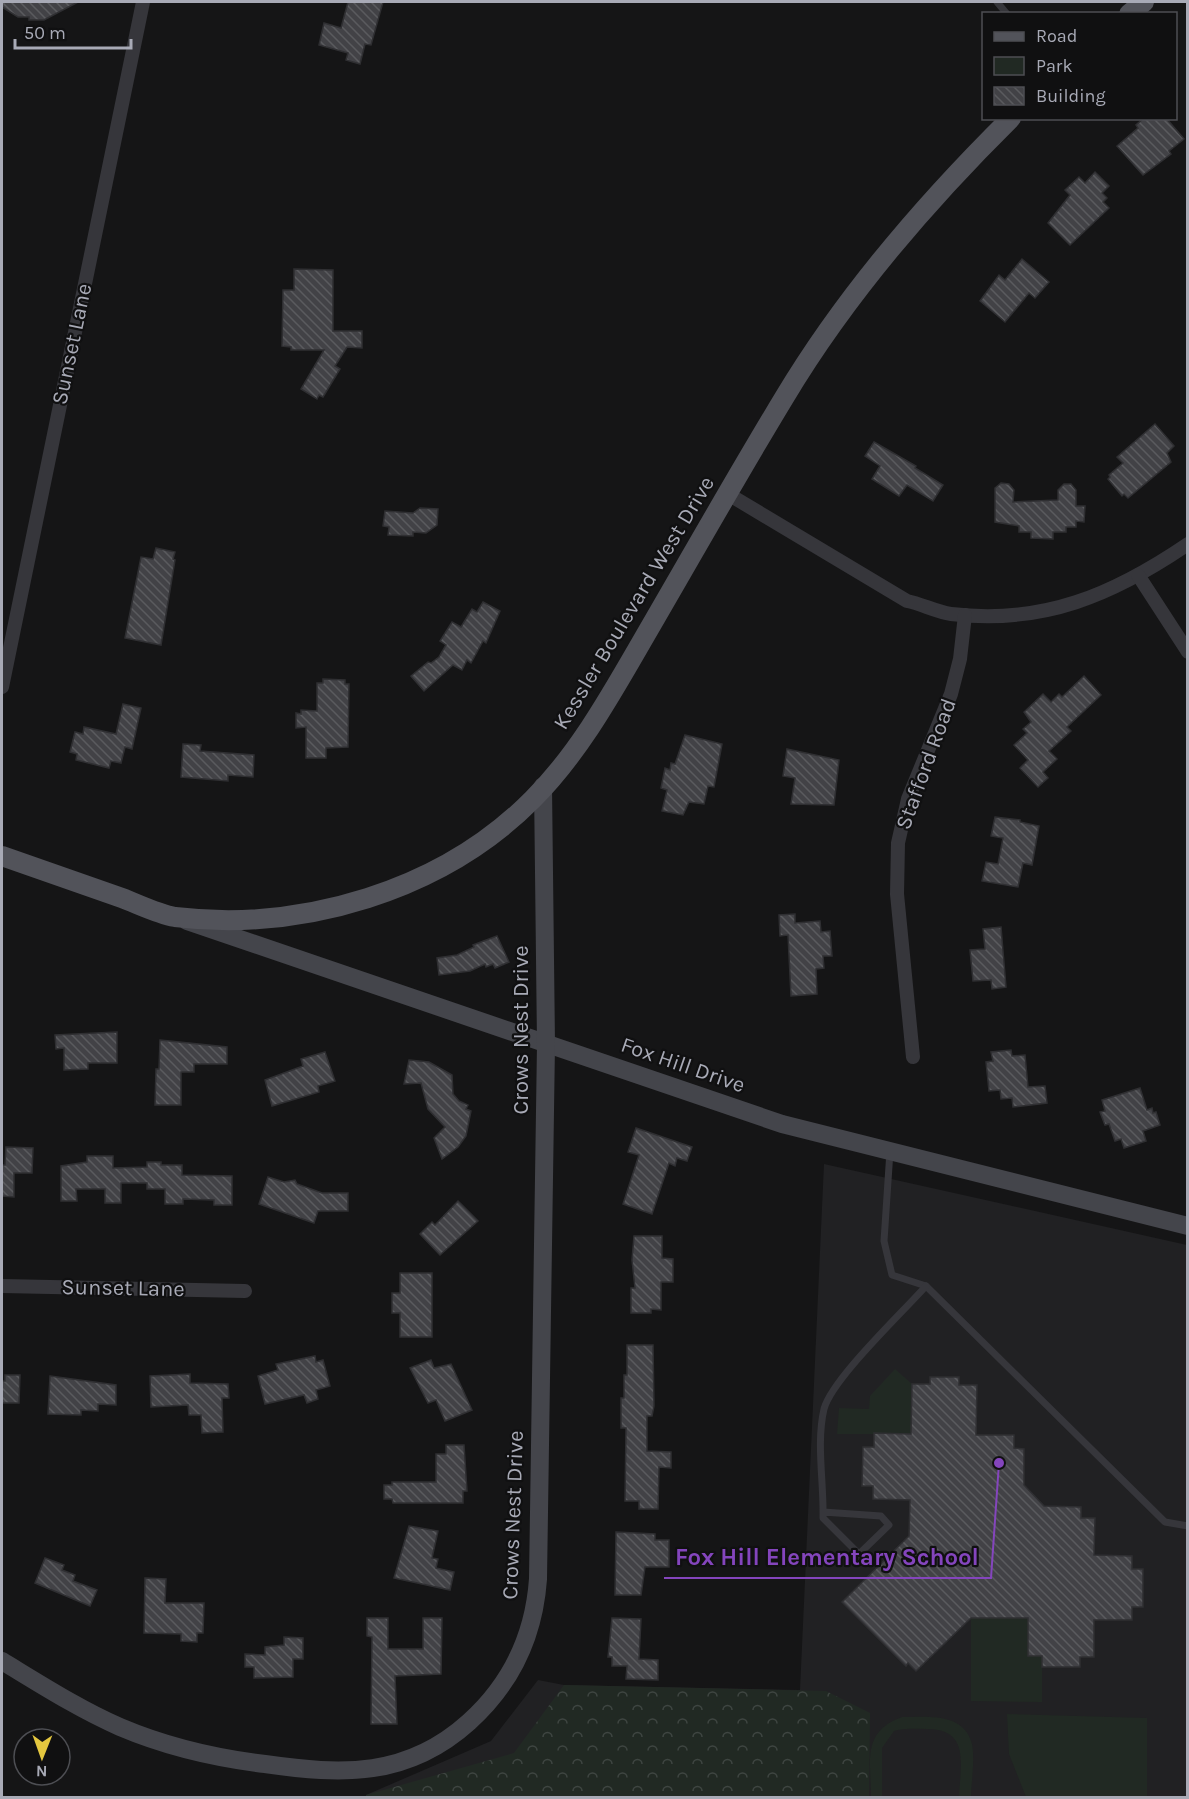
<svg xmlns="http://www.w3.org/2000/svg" width="1189" height="1799" font-family="Karla,sans-serif">
	<style>
		.built { fill: #212123 }
		.forest { fill: url(#forest-crowns) }
		.park { fill: #212923 }
		.building { fill: url(#building-back-hatch); stroke: #2f2f32; stroke-width: 1.5 }
		.lines { fill: none; stroke-linecap: round; stroke-linejoin: round }
		.lane { stroke: #36363b; stroke-width: 7 }
		.street { stroke: #36363b; stroke-width: 14 }
		.secondary { stroke: #44454b; stroke-width: 18 }
		.primary { stroke: #52535a; stroke-width: 20 }
		.labels { text-anchor: middle; dominant-baseline: central; stroke-width: 4.5; stroke-linejoin: round; paint-order: stroke }
		.street-label { font-size: 22px; fill: #a8aab6; stroke: #101011 }
		.leader { fill: none; stroke: #8445bd; stroke-width: 2 }
		.callout-dot { fill: #8445bd; stroke: #101011; stroke-width: 2 }
		.callout-label { font-size: 24px; text-anchor: middle; font-weight: bold; fill: #8445bd; stroke: #101011; stroke-width: 4.5; stroke-linejoin: round; paint-order: stroke }
	</style>
	<defs>
		<pattern id="forest-crowns" width="20" height="18" patternUnits="userSpaceOnUse" patternTransform="scale(1.5)"><rect width="20" height="18" fill="#212923"/><path d="M2 6a3 3 0 1 1 6 0M12 15a3 3 0 1 1 6 0" fill="none" stroke="#3e4541"/></pattern>
		<pattern id="building-back-hatch" width="6" height="6" patternUnits="userSpaceOnUse" patternTransform="scale(1.5)"><rect width="6" height="6" fill="#424246"/><path d="M-1 5l2 2M0 0l6 6M5-1l2 2" fill="none" stroke="#5a5b5e"/></pattern>
	</defs>
	<rect width="100%" height="100%" fill="#151516"/>
	<polygon class="built" points="824,1164 1187,1245 1187,1797 366,1798 366,1795 491,1741 538,1680 564,1685 800,1690"/>
	<polygon class="forest" points="564,1685 826,1691 870,1713 869,1797 366,1797 366,1795 514,1753"/>
	<g class="park">
		<polygon points="895,1369 912,1384 911,1434 837,1434 839,1408 869,1409 870,1396"/>
		<polygon points="971,1618 1028,1618 1028,1656 1042,1656 1042,1702 971,1701"/>
		<polygon points="1007,1714 1147,1718 1147,1797 1026,1797 1009,1754"/>
		<path d="M902 1717C925 1717 962 1712 971 1741 976 1754 971 1784 971 1797H959C960 1766 971 1729 927 1729 916 1729 905 1728 894 1731L882 1748V1797H871C871 1761 861 1732 902 1717Z"/>
	</g>
	<g class="building">
		<polygon points="2,2 78,2 44,20 29,20 29,17 18,17 2,7"/>
		<polygon points="348,2 383,2 371,45 365,44 360,64 346,60 348,53 319,45 324,23 341,28"/>
		<polygon points="1144,118 1166,118 1184,139 1169,151 1171,154 1143,175 1117,146 1138,128 1136,125"/>
		<polygon points="1095,172 1109,186 1102,193 1107,198 1103,202 1109,208 1070,245 1048,223 1070,195 1065,190 1079,177 1085,183"/>
		<polygon points="1022,259 1049,282 1035,298 1029,293 1005,322 980,301 999,275 1005,280"/>
		<polygon points="294,269 333,270 333,331 362,331 362,348 347,347 335,366 340,369 323,397 319,395 317,399 301,389 324,350 291,350 291,347 282,346 283,290 294,290"/>
		<polygon points="1155,424 1174,446 1167,453 1171,462 1128,498 1124,494 1122,496 1108,479 1110,477 1109,475 1123,463 1117,457"/>
		<polygon points="874,442 916,466 915,468 943,485 933,501 907,485 899,496 872,479 880,466 865,456"/>
		<polygon points="1001,483 1009,484 1014,490 1013,502 1058,500 1058,490 1064,484 1071,484 1076,490 1076,506 1085,506 1084,522 1076,521 1076,527 1066,527 1066,532 1053,532 1053,539 1031,538 1031,532 1019,532 1019,526 995,522 995,488"/>
		<polygon points="420,508 438,509 437,525 426,533 413,532 413,536 388,535 389,527 383,526 385,511 413,513"/>
		<polygon points="156,548 175,552 173,559 175,560 161,645 125,638 141,557 153,559"/>
		<polygon points="483,602 500,611 486,643 483,641 471,663 467,660 462,670 453,665 424,691 411,676 428,662 431,663 439,657 446,645 440,641 452,622 461,627 472,609 477,612"/>
		<polygon points="1084,676 1101,695 1067,727 1071,731 1049,751 1057,759 1043,772 1048,778 1038,787 1020,768 1028,760 1014,745 1027,733 1023,729 1031,722 1024,712 1043,694 1051,702 1059,694 1062,697"/>
		<polygon points="323,679 345,680 345,684 349,684 348,747 326,748 326,758 306,758 306,727 296,728 296,713 301,714 301,710 317,711 317,683 323,683"/>
		<polygon points="123,704 141,708 132,749 125,747 121,763 111,761 109,768 76,760 77,754 70,752 75,732 83,734 84,727 116,734"/>
		<polygon points="685,735 722,744 714,787 708,786 704,804 689,802 683,815 662,811 667,790 661,788 665,768 670,770 671,763 675,764"/>
		<polygon points="183,744 201,745 200,751 254,755 253,777 228,775 228,781 181,777"/>
		<polygon points="787,749 839,760 834,805 791,804 795,778 783,776"/>
		<polygon points="995,817 1020,820 1020,822 1039,826 1032,865 1023,863 1018,887 982,881 986,862 998,864 1003,838 991,836"/>
		<polygon points="795,914 795,923 820,921 821,932 830,931 832,956 823,956 824,968 816,969 817,994 791,996 788,935 780,936 779,915"/>
		<polygon points="1001,927 1006,987 992,989 991,980 973,981 970,950 985,949 983,929"/>
		<polygon points="497,936 509,962 495,968 493,964 486,967 485,964 470,971 439,975 437,958 457,955 474,947 473,945"/>
		<polygon points="117,1032 117,1063 88,1063 88,1069 64,1070 64,1048 56,1049 55,1035"/>
		<polygon points="160,1040 227,1047 227,1064 194,1064 194,1072 181,1072 181,1105 155,1105 156,1069 159,1069"/>
		<polygon points="1011,1050 1012,1056 1025,1055 1028,1087 1045,1086 1047,1103 1013,1107 1012,1098 1001,1099 1000,1090 989,1091 986,1062 993,1061 991,1052"/>
		<polygon points="325,1052 335,1081 318,1086 319,1092 272,1106 265,1080 303,1066 301,1059"/>
		<polygon points="409,1060 429,1062 452,1075 453,1094 459,1101 468,1105 466,1109 471,1111 466,1136 458,1147 442,1159 434,1138 445,1127 428,1109 421,1083 404,1084"/>
		<polygon points="1140,1088 1147,1110 1152,1108 1153,1113 1156,1112 1160,1125 1143,1131 1146,1141 1124,1148 1121,1139 1115,1141 1109,1124 1105,1125 1100,1112 1105,1111 1102,1100"/>
		<polygon points="636,1128 692,1147 687,1161 677,1158 675,1166 669,1163 652,1214 623,1204 639,1155 628,1152"/>
		<polygon points="6,1147 33,1148 32,1173 14,1173 14,1197 2,1196 2,1165 5,1165"/>
		<polygon points="87,1156 113,1156 113,1168 147,1167 147,1162 161,1162 161,1165 182,1165 182,1175 232,1176 232,1205 214,1205 214,1200 183,1199 183,1204 165,1204 165,1189 147,1189 147,1183 121,1183 121,1203 105,1203 105,1189 76,1189 77,1201 61,1201 61,1166 87,1162"/>
		<polygon points="268,1177 284,1182 295,1180 297,1184 322,1193 348,1193 348,1211 318,1211 314,1223 259,1204"/>
		<polygon points="458,1201 478,1221 440,1255 420,1234 432,1222 435,1225"/>
		<polygon points="634,1236 662,1236 662,1258 673,1259 673,1282 661,1282 661,1310 651,1309 651,1313 631,1313 631,1288 635,1288 632,1260"/>
		<polygon points="400,1273 432,1273 432,1337 400,1337 400,1313 392,1313 392,1293 400,1293"/>
		<polygon points="627,1345 653,1345 654,1406 652,1416 647,1416 647,1451 671,1452 671,1468 659,1467 658,1509 639,1509 639,1501 625,1501 626,1428 621,1428 621,1398 624,1398 624,1375 627,1375"/>
		<polygon points="315,1356 316,1362 323,1360 330,1386 316,1390 318,1399 307,1403 304,1395 265,1404 258,1376 278,1370 276,1364"/>
		<polygon points="431,1360 434,1368 451,1364 472,1410 445,1421 436,1400 428,1403 410,1368"/>
		<polygon points="190,1374 190,1383 228,1384 229,1398 222,1398 223,1432 202,1433 201,1415 189,1415 188,1405 151,1407 150,1376"/>
		<polygon points="5,1375 20,1375 19,1403 2,1403 2,1381 5,1381"/>
		<polygon points="50,1376 116,1385 116,1405 98,1404 98,1411 81,1410 81,1415 48,1414"/>
		<polygon points="930,1377 959,1377 959,1385 977,1385 976,1435 1014,1435 1014,1448 1024,1449 1024,1485 1044,1506 1081,1507 1081,1518 1095,1518 1094,1555 1132,1556 1132,1569 1143,1569 1143,1607 1132,1607 1132,1620 1094,1620 1094,1657 1080,1657 1080,1667 1042,1667 1042,1656 1028,1656 1028,1618 971,1618 916,1671 908,1663 906,1666 842,1602 909,1536 910,1500 873,1499 873,1486 862,1486 863,1447 874,1447 874,1433 911,1434 912,1384 930,1384"/>
		<polygon points="446,1445 464,1445 467,1491 463,1491 463,1503 393,1503 392,1499 384,1499 384,1485 392,1485 392,1482 436,1482 436,1454 446,1454"/>
		<polygon points="409,1526 438,1531 432,1558 438,1559 436,1568 454,1572 450,1590 394,1578"/>
		<polygon points="616,1532 655,1534 655,1540 669,1540 669,1567 645,1567 641,1595 615,1595"/>
		<polygon points="45,1558 64,1565 62,1570 75,1575 73,1581 97,1590 90,1606 35,1583"/>
		<polygon points="145,1578 166,1579 165,1603 204,1603 203,1633 197,1633 197,1642 181,1641 181,1634 144,1633"/>
		<polygon points="367,1618 388,1618 388,1649 423,1649 423,1618 442,1618 441,1674 395,1676 397,1724 371,1724 372,1637 367,1636"/>
		<polygon points="612,1618 641,1619 639,1659 658,1660 658,1680 626,1679 627,1666 612,1666 612,1657 608,1657"/>
		<polygon points="284,1637 303,1638 303,1659 293,1659 293,1677 254,1678 254,1667 245,1667 245,1654 265,1655 265,1647 284,1645"/>
	</g>
	<g class="lines">
		<g class="lane">
			<polyline points="997,2 1007,14"/>
			<polyline points="890,1151 884,1241 892,1275 926,1286 1165,1522 1188,1526"/>
			<path d="M823 1512 881 1516 889 1525 859 1554 823 1518C824 1483 816 1443 824 1409 832 1379 902 1313 926 1286"/>
		</g>
		<g class="street">
			<path d="M728 494 907 601C922 604 936 612 951 614 1043 625 1113 595 1188 544"/>
			<polyline points="1138,575 1188,652"/>
			<polyline points="2,687 143,2"/>
			<polyline points="913,1057 897,894 898,843 908,799 951,694 960,659 965,615"/>
			<polyline points="2,1286 245,1291"/>
		</g>
		<g class="secondary">
			<polyline points="187,921 782,1124 1188,1226"/>
			<path d="M2 1661C40 1684 79 1709 120 1727 167 1747 215 1758 265 1764 342 1775 407 1778 469 1722 511 1684 534 1636 538 1579L546 1044 543 786"/>
		</g>
		<g class="primary">
			<polyline points="1129,14 1144,2"/>
			<path d="M2 856C42 870 82 884 122 898 138 904 158 914 175 917 302 932 442 891 533 799 579 753 612 693 645 636 691 557 736 477 784 398 845 296 926 202 1011 118"/>
		</g>
	</g>
	<g class="labels">
		<g class="street-label">
			<text transform="translate(72 344) rotate(-78)">Sunset Lane</text>
			<text transform="translate(634 603) rotate(-59)">Kessler Boulevard West Drive</text>
			<text transform="translate(926 764) rotate(-70)">Stafford Road</text>
			<text transform="translate(521 1030) rotate(-90)">Crows Nest Drive</text>
			<text transform="translate(683 1065) rotate(19)">Fox Hill Drive</text>
			<text transform="translate(123 1288) rotate(1)">Sunset Lane</text>
			<text transform="translate(513 1515) rotate(-88)">Crows Nest Drive</text>
		</g>
	</g>
	<path class="leader" d="M999 1463L991 1578H664"/>
	<circle class="callout-dot" cx="999" cy="1463" r="6"/>
	<g class="callout-label">
		<text x="827" y="1565">Fox Hill Elementary School</text>
	</g>
	<rect width="1189" height="1799" fill="none" stroke="#a8aab6" stroke-width="6"/>
	<rect x="982" y="12" width="195" height="108" fill="#101011" stroke="#4d4e53" stroke-width="1.5"/>
	<rect x="994" y="32" width="30" height="9" fill="#52535a" stroke="#4d4e53" stroke-width="1.5"/>
	<text x="1036" y="42" font-size="18" fill="#a8aab6">Road</text>
	<rect x="994" y="57" width="30" height="18" fill="#212923" stroke="#4d4e53" stroke-width="1.5"/>
	<text x="1036" y="72" font-size="18" fill="#a8aab6">Park</text>
	<rect x="994" y="87" width="30" height="18" fill="url(#building-back-hatch)" stroke="#4d4e53" stroke-width="1.5"/>
	<text x="1036" y="102" font-size="18" fill="#a8aab6">Building</text>
	<g transform="translate(42 1757) rotate(181)"><circle r="28" fill="#101011" stroke="#4d4e53" stroke-width="1.5"/>
	<path d="M0-4.5L10 22L0 15L-10 22Z" fill="#e4c73f"/>
	<text y="-9" font-size="16" font-weight="bold" text-anchor="middle" fill="#a8aab6">N</text>
	</g>
	<path d="M15 39v9h116v-9" fill="none" stroke="#a8aab6" stroke-width="3"/>
	<text x="24" y="39" font-size="18" fill="#a8aab6" stroke="#101011" stroke-width="4.5" paint-order="stroke">50 m</text>
</svg>
